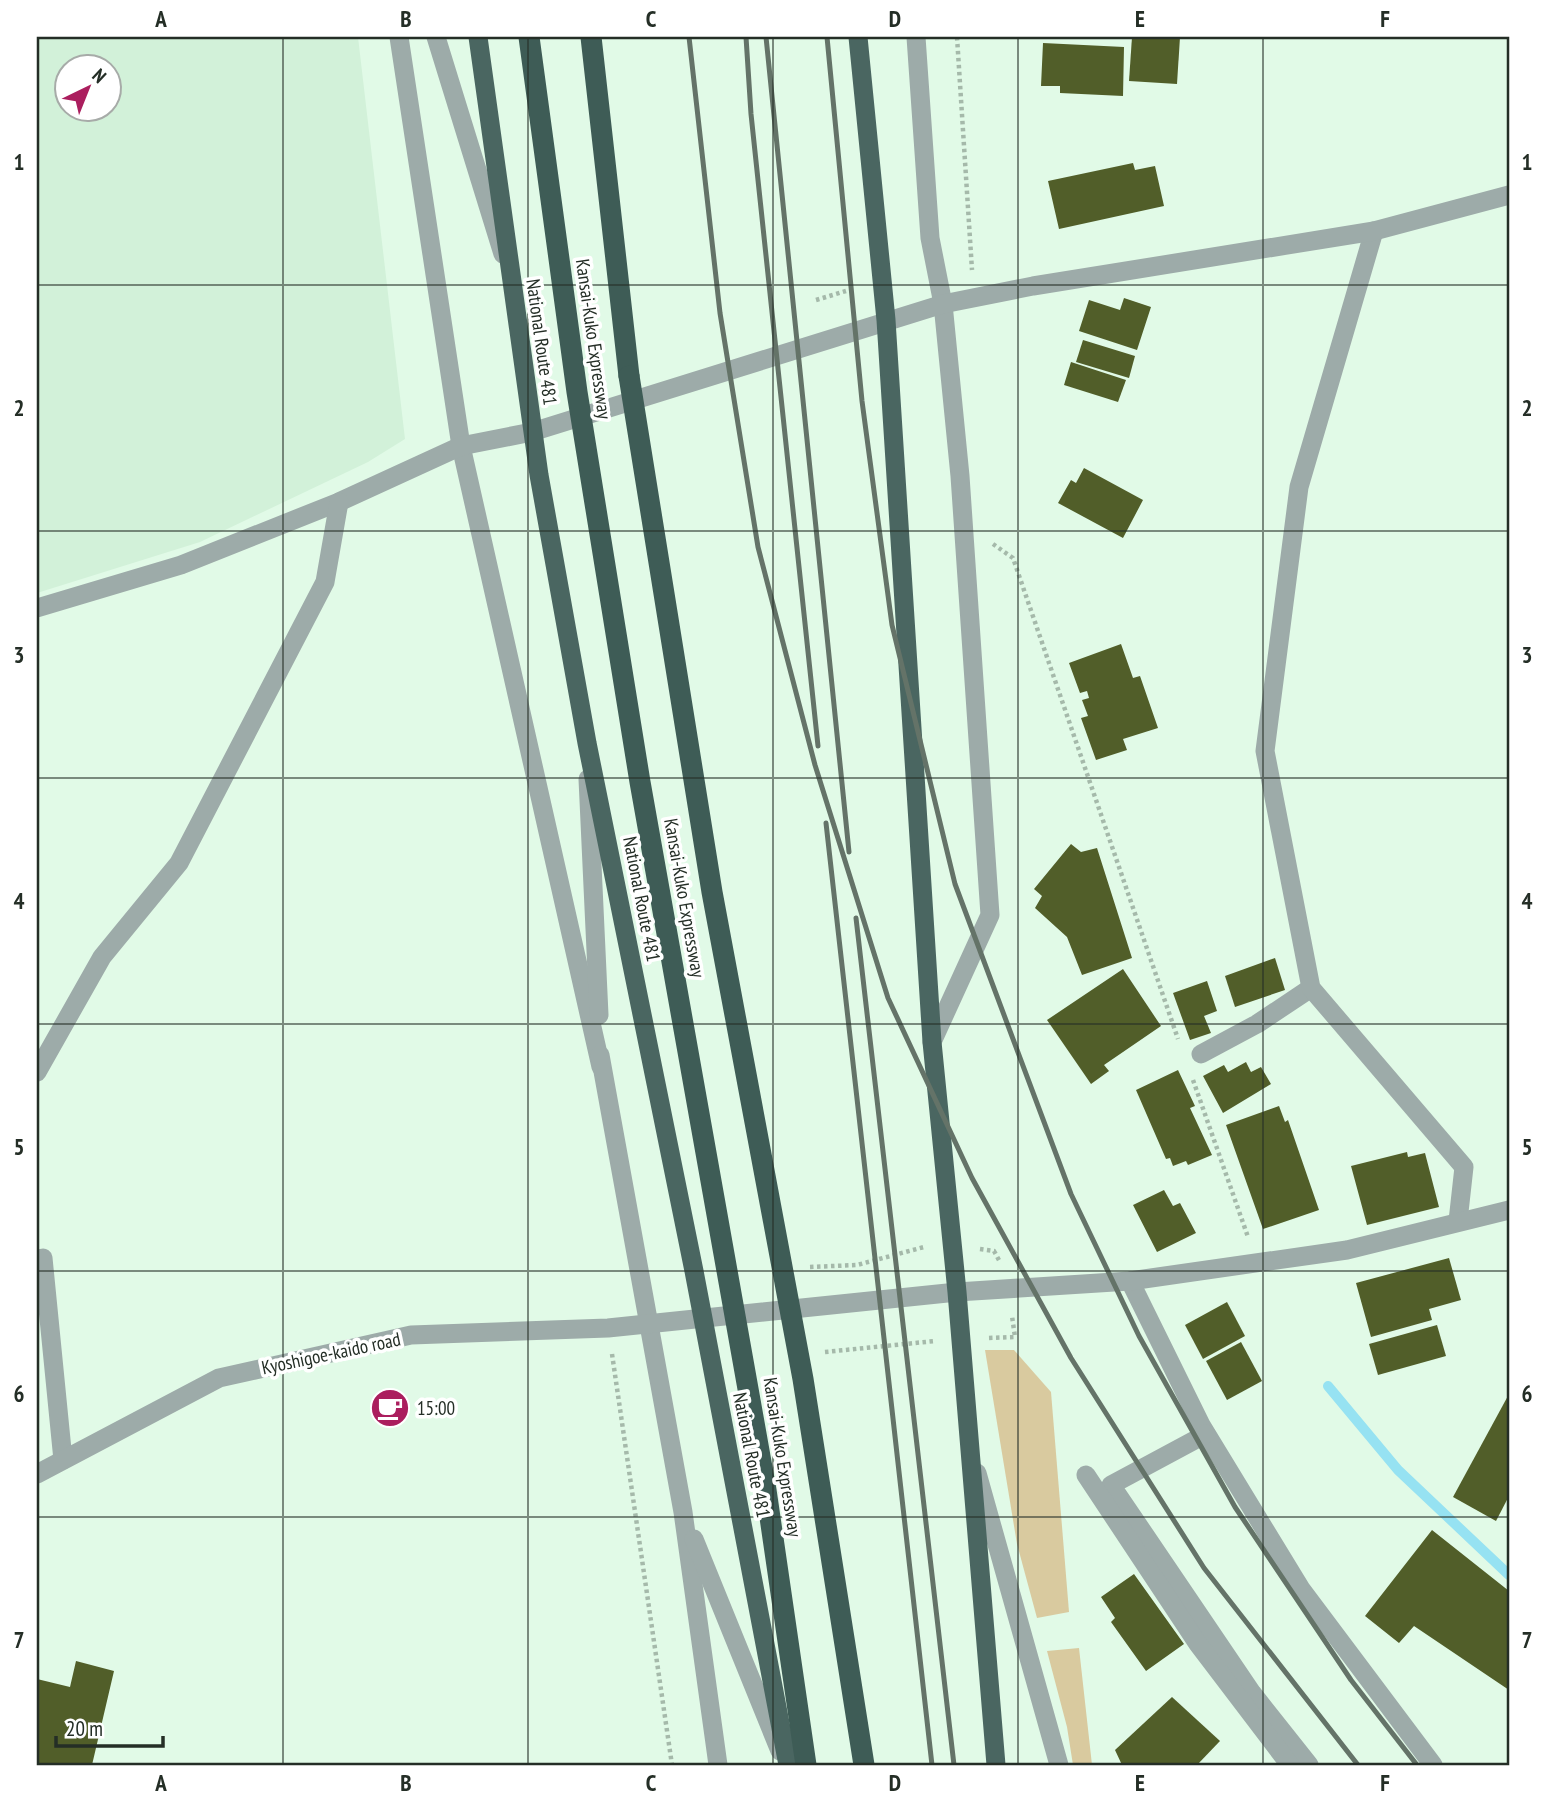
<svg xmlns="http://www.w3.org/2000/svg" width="1546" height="1802" font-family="'PT Sans Narrow',sans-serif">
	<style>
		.built { fill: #d2f1d9; fill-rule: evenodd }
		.green { fill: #d9ca9f }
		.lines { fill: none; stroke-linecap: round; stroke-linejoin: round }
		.stream { stroke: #96e2f2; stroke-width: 10 }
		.building { fill: #515e29 }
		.path { stroke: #a5b9aa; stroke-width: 4.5; stroke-dasharray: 3.5 3.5; stroke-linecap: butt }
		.service { stroke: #9daba9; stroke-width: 19 }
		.minor { stroke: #9daba9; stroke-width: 19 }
		.trunk { stroke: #4a6661; stroke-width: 19 }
		.motorway { stroke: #3e5c56; stroke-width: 21 }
		.rail { stroke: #647368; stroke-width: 5 }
		.motorway-bridge { stroke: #3e5c56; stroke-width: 21 }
		.grid { fill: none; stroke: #242e26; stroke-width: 2; stroke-opacity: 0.55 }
		.labels { text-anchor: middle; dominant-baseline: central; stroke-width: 7; stroke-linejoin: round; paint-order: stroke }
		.street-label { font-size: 19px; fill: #242e26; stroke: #fff }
		.poi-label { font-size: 19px; fill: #242e26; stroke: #fff; text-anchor: start }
		.neatline { fill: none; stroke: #242e26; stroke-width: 2.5 }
		.grid-label { font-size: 23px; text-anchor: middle; font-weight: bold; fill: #242e26 }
	</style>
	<rect width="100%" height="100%" fill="#e1fae7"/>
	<path class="built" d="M37 37H358L405 439 368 462 200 542 37 593ZM66 66H108V108H66Z"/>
	<g class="green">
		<polygon points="985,1350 1014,1350 1051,1392 1069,1612 1037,1618 1017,1544"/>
		<polygon points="1079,1648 1092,1765 1073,1765 1067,1727 1047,1651"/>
	</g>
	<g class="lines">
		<polyline class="stream" points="1328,1386 1398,1470 1509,1575"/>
	</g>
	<g class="building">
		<polygon points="1132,37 1180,37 1177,84 1129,81"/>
		<polygon points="1043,43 1124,47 1123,96 1060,93 1060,86 1041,86"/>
		<polygon points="1133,163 1135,170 1155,166 1164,206 1059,229 1048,181"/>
		<polygon points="1124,298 1151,307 1137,350 1079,331 1089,300 1120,310"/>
		<polygon points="1083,340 1135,356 1129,378 1076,362"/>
		<polygon points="1071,362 1126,380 1118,402 1064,385"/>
		<polygon points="1084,468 1143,500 1123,538 1058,503 1071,480 1076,483"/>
		<polygon points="1121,644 1133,678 1140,676 1158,728 1123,739 1127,750 1096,760 1081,718 1088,716 1082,700 1089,698 1087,691 1080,693 1069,663"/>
		<polygon points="1071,844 1081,852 1097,848 1132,958 1082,975 1067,937 1035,908 1042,896 1034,889"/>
		<polygon points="1275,958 1285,990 1235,1007 1225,976"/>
		<polygon points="1123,969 1161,1026 1104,1065 1109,1071 1091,1084 1047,1020"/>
		<polygon points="1207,981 1217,1011 1204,1016 1211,1033 1190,1040 1173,993"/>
		<polygon points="1246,1062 1251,1072 1261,1067 1271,1084 1223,1113 1203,1076 1224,1065 1228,1072"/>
		<polygon points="1178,1070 1195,1106 1190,1108 1212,1155 1188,1165 1186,1161 1173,1166 1170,1158 1166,1159 1136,1090"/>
		<polygon points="1279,1106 1285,1122 1288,1120 1319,1210 1263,1229 1226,1125"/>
		<polygon points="1407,1152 1408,1157 1425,1153 1439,1207 1367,1225 1351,1166"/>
		<polygon points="1164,1190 1173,1206 1180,1203 1196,1233 1157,1252 1133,1205"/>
		<polygon points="1449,1258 1461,1300 1429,1309 1432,1320 1371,1337 1356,1283"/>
		<polygon points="1227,1302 1245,1336 1203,1359 1185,1325"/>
		<polygon points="1437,1325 1446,1356 1378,1375 1369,1344"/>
		<polygon points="1241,1342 1262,1381 1227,1400 1206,1361"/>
		<polygon points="1509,1394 1509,1496 1496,1521 1453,1497"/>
		<polygon points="1432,1530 1509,1591 1509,1690 1414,1626 1399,1643 1365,1616"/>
		<polygon points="1134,1574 1184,1644 1146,1671 1111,1622 1115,1618 1101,1597"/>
		<polygon points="76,1661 114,1671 92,1765 37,1765 37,1679 70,1687"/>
		<polygon points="1172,1697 1220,1741 1197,1765 1122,1765 1115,1750"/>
	</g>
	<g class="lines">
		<g class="path">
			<polyline points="957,37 972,270"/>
			<polyline points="816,300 846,291"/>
			<polyline points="993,544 1013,558 1178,1039"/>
			<polyline points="1193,1080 1248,1237"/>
			<polyline points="980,1249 994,1251 1000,1262"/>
			<polyline points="810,1267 857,1265 924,1247"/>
			<polyline points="989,1338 1015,1337 1012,1316"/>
			<polyline points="825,1352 935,1341"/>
			<polyline points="612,1354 672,1765"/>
		</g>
		<polyline class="service" points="1201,1054 1257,1024 1311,988"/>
		<g class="minor">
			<polyline points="399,37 461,446 601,1067"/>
			<polyline points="436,37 503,254"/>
			<polyline points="916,37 930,238 943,304 960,476 990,915 932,1042"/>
			<polyline points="1374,231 1299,487 1265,751 1311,988 1464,1167 1458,1221"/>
			<polyline points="37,608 181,565 339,502 461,446 532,432 943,304 1033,286 1374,231 1509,195"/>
			<polyline points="588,779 599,1015"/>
			<polyline points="600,1055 683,1512 718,1765"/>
			<polyline points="37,1072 102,957 179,863 325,582 339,502"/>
			<polyline points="37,1259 43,1258 63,1460"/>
			<polyline points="1130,1281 1201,1425 1301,1589 1433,1765"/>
			<polyline points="1206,1434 1111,1485 1252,1693 1309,1765"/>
			<polyline points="977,1473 1059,1765"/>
			<polyline points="37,1474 219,1378 411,1335 608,1328 957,1292 1130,1281 1347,1250 1509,1210"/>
			<polyline points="1086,1475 1198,1644 1290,1765"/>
			<polyline points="694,1539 780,1751"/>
		</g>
		<g class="trunk">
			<polyline points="478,37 539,475 587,743 694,1271 788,1765"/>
			<polyline points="858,37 886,320 932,1042 957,1292 996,1765"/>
		</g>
		<polyline class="motorway" points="591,37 629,376"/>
		<g class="rail">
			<polyline points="689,37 720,313 758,547 815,765 888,998 972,1178 1071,1358 1204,1568 1358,1765"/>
			<polyline points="746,37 751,114 818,746"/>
			<polyline points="766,37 849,852"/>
			<polyline points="827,37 862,401 892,625 955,884 1071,1194 1139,1336 1235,1507 1351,1680 1417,1765"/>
			<polyline points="826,823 932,1765"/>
			<polyline points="856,918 954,1765"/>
		</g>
		<g class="motorway-bridge">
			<polyline points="529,37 577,392 640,782 766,1490 806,1765"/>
			<polyline points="629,376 712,892 803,1379 864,1765"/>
		</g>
	</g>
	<path class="grid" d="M283 37V1765M528 37V1765M773 37V1765M1018 37V1765M1263 37V1765M37 285H1509M37 531H1509M37 778H1509M37 1024H1509M37 1271H1509M37 1517H1509"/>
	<defs>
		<g id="cafe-disc" transform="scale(2.0125)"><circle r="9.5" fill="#ab1e5e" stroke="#fff"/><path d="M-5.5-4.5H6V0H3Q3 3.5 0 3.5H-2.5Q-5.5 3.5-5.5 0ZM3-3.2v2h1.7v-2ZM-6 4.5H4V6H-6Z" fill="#fff"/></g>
	</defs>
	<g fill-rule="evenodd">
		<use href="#cafe-disc" x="390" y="1408"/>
	</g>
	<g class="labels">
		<g class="street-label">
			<text transform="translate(594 339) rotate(82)">Kansai-Kuko Expressway</text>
			<text transform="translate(542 342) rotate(82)">National Route 481</text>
			<text transform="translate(685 898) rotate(80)">Kansai-Kuko Expressway</text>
			<text transform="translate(642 899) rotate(79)">National Route 481</text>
			<text transform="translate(331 1353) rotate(-12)">Kyoshigoe-kaido road</text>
			<text transform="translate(752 1455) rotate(79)">National Route 481</text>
			<text transform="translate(783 1457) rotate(81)">Kansai-Kuko Expressway</text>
		</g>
		<g class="poi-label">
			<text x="417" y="1408">15:00</text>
		</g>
	</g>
	<rect width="1546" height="1802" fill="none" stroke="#ffffff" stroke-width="77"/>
	<g transform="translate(88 88) rotate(43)"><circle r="33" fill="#ffffff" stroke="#a7aba8" stroke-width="2"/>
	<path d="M0-5L12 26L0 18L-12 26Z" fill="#ab1e5e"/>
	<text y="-10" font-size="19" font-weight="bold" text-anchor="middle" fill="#242e26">N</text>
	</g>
	<path d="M56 1736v10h107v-10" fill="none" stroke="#242e26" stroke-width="3.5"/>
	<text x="66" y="1736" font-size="21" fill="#242e26" stroke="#ffffff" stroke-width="5" paint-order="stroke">20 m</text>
	<rect x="38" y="38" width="1470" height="1726" class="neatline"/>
	<g class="grid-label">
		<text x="161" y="27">A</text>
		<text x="406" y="27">B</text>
		<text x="651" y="27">C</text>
		<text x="895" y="27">D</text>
		<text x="1140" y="27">E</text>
		<text x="1385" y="27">F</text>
		<text x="19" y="170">1</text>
		<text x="1527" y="170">1</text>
		<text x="19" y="416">2</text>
		<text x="1527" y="416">2</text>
		<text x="19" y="663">3</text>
		<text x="1527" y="663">3</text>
		<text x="19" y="909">4</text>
		<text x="1527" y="909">4</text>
		<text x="19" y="1155">5</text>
		<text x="1527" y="1155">5</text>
		<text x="19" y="1402">6</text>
		<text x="1527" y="1402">6</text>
		<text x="19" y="1648">7</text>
		<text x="1527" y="1648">7</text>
		<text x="161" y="1791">A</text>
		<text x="406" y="1791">B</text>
		<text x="651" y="1791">C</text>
		<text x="895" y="1791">D</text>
		<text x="1140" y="1791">E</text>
		<text x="1385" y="1791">F</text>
	</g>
</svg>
